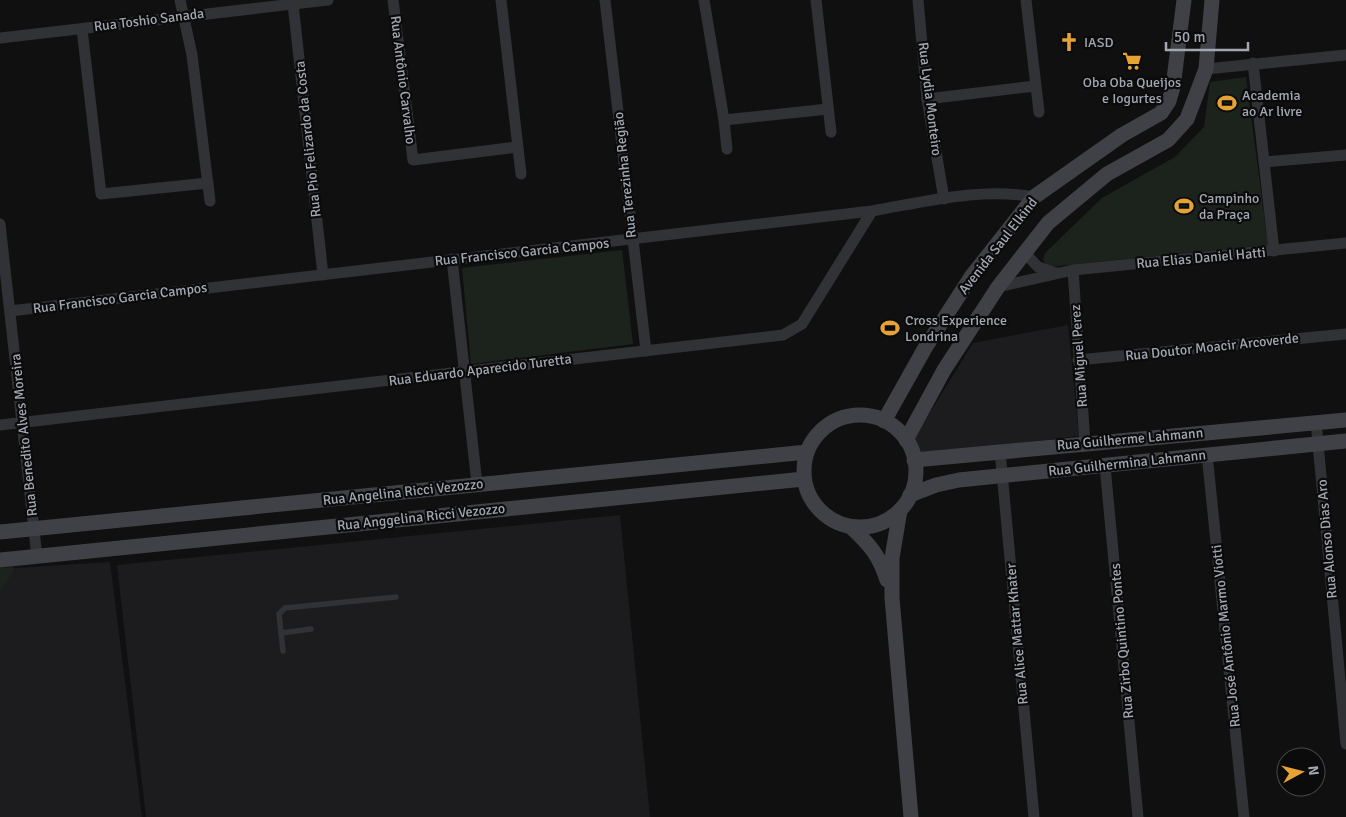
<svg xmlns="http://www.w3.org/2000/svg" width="1346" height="817" font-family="Signika,sans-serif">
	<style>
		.built { fill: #1c1c1e }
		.green { fill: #1c231d }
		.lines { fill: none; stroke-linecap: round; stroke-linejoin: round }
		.lane { stroke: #313236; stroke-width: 5.5 }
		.street { stroke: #313236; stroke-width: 11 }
		.secondary { stroke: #3f4146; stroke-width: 15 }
		.labels { text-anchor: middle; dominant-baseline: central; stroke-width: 4.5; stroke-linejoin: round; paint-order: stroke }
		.street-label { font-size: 14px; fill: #a2a7b1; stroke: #0b0b0c }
		.poi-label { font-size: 14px; fill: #a2a7b1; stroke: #0b0b0c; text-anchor: start }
	</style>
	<rect width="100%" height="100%" fill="#101011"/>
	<g class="built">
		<polygon points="1068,325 1079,436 917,455 913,440 973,343"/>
		<polygon points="620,515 650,817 146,817 117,565"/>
		<polygon points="110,562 142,817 0,817 0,569"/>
	</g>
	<g class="green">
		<polygon points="1246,77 1268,245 1047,267 1043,260 1045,253 1102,198 1175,157 1204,127 1210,82"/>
		<polygon points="622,250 633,344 471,364 462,268"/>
		<polygon points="14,567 14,571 0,591 0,568"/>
	</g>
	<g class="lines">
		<g class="lane">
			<polyline points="281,633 311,629"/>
			<polyline points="283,651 279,614 285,608 396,597"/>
		</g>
		<g class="street">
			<polyline points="180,0 192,55 210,201"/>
			<polyline points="393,0 413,160 517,147"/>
			<polyline points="501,0 521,174"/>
			<polyline points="605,0 646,351"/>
			<polyline points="704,0 724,120 727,149"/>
			<polyline points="816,0 831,132"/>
			<polyline points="918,0 927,99 944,199"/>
			<polyline points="1026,0 1039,112"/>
			<polyline points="293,4 323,275"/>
			<polyline points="82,29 101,194 208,183"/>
			<polyline points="0,38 328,0"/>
			<polyline points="1253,63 1274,251"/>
			<polyline points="1206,69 1346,55"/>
			<polyline points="927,99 1035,86"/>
			<polyline points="724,120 828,109"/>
			<polyline points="1264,162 1346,155"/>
			<polyline points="0,224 37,557"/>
			<polyline points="1024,252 1038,267 1056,273"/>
			<polyline points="452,259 477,484"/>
			<polyline points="1073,270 1085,443"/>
			<polyline points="998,287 1073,270 1346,243"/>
			<path d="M10 311 872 211C924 202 981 187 1034 197"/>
			<polyline points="1078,360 1346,334"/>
			<polyline points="1316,422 1346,744"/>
			<polyline points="0,425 783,335 802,324 872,211"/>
			<polyline points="1000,451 1034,817"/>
			<polyline points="1207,454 1244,817"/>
			<polyline points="1105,466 1138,817"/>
		</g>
		<g class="secondary">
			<circle cx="860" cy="471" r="56"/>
			<polyline points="884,421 925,348 971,277 1034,197 1122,135 1161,113 1169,101 1173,87 1184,0"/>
			<polyline points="906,440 944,370 998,287 1048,223 1107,174 1168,140 1187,119 1206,69 1212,0"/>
			<polyline points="914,460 1346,420"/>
			<polyline points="910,495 936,485 959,480 1346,441"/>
			<polyline points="900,510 892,558 892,598 911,817"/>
			<path d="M851 527C870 545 879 555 887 580"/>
			<polyline points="0,532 807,452"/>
			<polyline points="0,560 804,479"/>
		</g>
	</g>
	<defs>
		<g id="church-bare" transform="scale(1.5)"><path d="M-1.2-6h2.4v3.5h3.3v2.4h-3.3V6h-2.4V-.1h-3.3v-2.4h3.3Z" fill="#e6a333" stroke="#0b0b0c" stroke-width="2.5" paint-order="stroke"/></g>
		<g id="supermarket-bare" transform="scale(1.5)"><path d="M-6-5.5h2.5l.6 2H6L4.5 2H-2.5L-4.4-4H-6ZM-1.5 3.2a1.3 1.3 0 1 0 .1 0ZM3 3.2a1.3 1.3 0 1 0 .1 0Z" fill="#e6a333" stroke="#0b0b0c" stroke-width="2.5" paint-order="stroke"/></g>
		<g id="stadium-bare" transform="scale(1.5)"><path d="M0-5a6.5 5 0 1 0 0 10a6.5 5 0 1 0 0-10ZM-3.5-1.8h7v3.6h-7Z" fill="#e6a333" stroke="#0b0b0c" stroke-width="2.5" paint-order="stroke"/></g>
	</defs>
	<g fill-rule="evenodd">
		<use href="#church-bare" x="1069" y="42"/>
		<use href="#supermarket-bare" x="1132" y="61"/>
		<use href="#stadium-bare" x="1227" y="103"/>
		<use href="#stadium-bare" x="1184" y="206"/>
		<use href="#stadium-bare" x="890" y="328"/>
	</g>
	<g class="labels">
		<g class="street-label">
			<text transform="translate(149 20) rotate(-7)">Rua Toshio Sanada</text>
			<text transform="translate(403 80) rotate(83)">Rua Antônio Carvalho</text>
			<text transform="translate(930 99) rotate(83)">Rua Lydia Monteiro</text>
			<text transform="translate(308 139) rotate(-96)">Rua Pio Felizardo da Costa</text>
			<text transform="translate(625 175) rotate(-96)">Rua Terezinha Região</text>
			<text transform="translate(998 246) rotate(-52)">Avenida Saul Elkind</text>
			<text transform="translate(522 252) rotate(-6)">Rua Francisco Garcia Campos</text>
			<text transform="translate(1201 258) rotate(-5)">Rua Elias Daniel Hatti</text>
			<text transform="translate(120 298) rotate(-7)">Rua Francisco Garcia Campos</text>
			<text transform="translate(1212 347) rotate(-6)">Rua Doutor Moacir Arcoverde</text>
			<text transform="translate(1079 356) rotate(-94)">Rua Miguel Perez</text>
			<text transform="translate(480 370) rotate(-7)">Rua Eduardo Aparecido Turetta</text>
			<text transform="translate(24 435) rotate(-96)">Rua Benedito Alves Moreira</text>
			<text transform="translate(1130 439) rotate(-5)">Rua Guilherme Lahmann</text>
			<text transform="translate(1127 463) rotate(-6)">Rua Guilhermina Lahmann</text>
			<text transform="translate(403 492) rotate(-6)">Rua Angelina Ricci Vezozzo</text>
			<text transform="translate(421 517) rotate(-6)">Rua Anggelina Ricci Vezozzo</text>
			<text transform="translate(1327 539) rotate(-95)">Rua Alonso Dias Aro</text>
			<text transform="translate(1017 634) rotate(-95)">Rua Alice Mattar Khater</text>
			<text transform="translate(1226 636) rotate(-96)">Rua José Antônio Marmo Viotti</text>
			<text transform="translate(1122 641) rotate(-95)">Rua Zirbo Quintino Pontes</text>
		</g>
		<g class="poi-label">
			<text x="1084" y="42">IASD</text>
			<text x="1132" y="82" text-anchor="middle">Oba Oba Queijos<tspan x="1132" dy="16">e Iogurtes</tspan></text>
			<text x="1242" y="95">Academia<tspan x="1242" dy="16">ao Ar livre</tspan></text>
			<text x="1199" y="198">Campinho<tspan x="1199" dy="16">da Praça</tspan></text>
			<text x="905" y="320">Cross Experience<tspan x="905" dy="16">Londrina</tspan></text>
		</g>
	</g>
	<g transform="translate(1301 772) rotate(83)"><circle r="24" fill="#0b0b0c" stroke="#47494e"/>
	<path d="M0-4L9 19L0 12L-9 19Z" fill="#e6a333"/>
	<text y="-8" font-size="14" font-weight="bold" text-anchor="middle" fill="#a2a7b1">N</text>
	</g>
	<path d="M1166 42v8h82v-8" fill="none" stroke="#a2a7b1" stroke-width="2.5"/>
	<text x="1174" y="42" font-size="15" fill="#a2a7b1" stroke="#0b0b0c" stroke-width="4" paint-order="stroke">50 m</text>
</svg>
